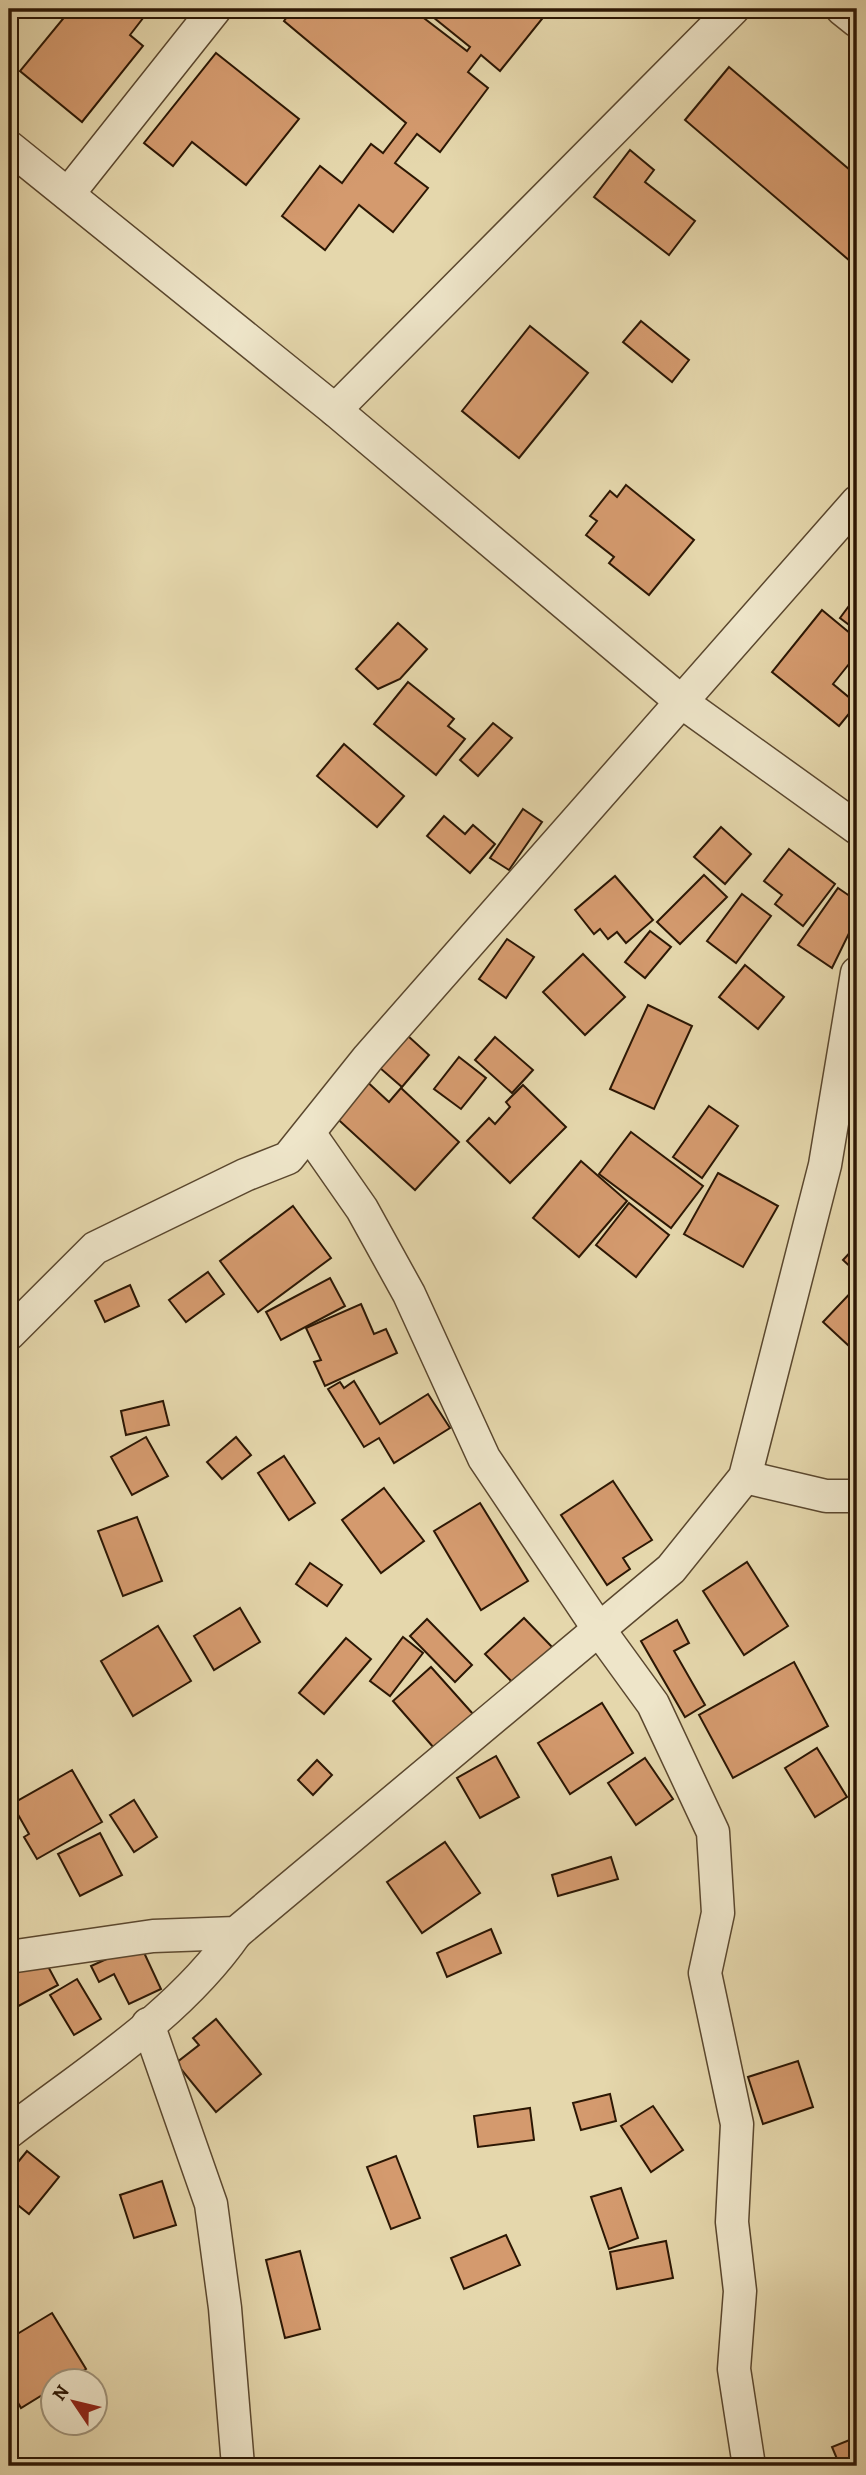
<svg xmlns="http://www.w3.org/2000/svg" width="866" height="2475" font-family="Alegreya,serif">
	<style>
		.building { fill: #d49a6e; stroke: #2c1704; stroke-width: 2 }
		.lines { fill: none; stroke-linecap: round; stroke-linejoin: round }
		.minor-casing { stroke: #5a472e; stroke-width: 35 }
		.minor { stroke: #eee5c9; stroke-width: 32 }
	</style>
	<rect width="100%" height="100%" fill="#e5d7ac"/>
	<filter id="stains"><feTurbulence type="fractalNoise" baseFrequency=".00286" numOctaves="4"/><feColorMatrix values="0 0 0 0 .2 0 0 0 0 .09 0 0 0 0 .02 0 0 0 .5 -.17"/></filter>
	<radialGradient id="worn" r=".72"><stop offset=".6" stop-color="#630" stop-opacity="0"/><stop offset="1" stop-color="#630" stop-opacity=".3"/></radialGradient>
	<g class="building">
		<polygon points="71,9 150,9 130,35 143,46 82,122 20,71"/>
		<polygon points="293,9 412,9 467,51 470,47 423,9 550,9 500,71 481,55 468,72 488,88 440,152 417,134 395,163 428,188 393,232 359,205 325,250 282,216 320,166 342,183 371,144 383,153 406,123 284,21"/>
		<polygon points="216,53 299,119 246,185 192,142 173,166 144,143"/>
		<polygon points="729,67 857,176 857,267 685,120"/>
		<polygon points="630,150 654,170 645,182 695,221 669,255 594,197"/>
		<polygon points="641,321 689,360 672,382 623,342"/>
		<polygon points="530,326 588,373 519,458 462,411"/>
		<polygon points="626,485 694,540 649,595 609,563 614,557 586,535 597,521 590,516 610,491 617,497"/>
		<polygon points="857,595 857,631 840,618"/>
		<polygon points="822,610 857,639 857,654 833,684 857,704 839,726 772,672"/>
		<polygon points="398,623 427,649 400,679 378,689 356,669"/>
		<polygon points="408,682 454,719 448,726 465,739 436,775 374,724"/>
		<polygon points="493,723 512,738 478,776 460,760"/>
		<polygon points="344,744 404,796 377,827 317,776"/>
		<polygon points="523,809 542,822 509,870 490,858"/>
		<polygon points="444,816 465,834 473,825 495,844 470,873 427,836"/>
		<polygon points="721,827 751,854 725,884 694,857"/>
		<polygon points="789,849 835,884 803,926 775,904 782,895 764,881"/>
		<polygon points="704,875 727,897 680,944 657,922"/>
		<polygon points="615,876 653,920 626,943 617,932 608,939 600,929 594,934 575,910"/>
		<polygon points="838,888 857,901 857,917 832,968 798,945"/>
		<polygon points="742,894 771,916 736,963 707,941"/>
		<polygon points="650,931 671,947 645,978 625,962"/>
		<polygon points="507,939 534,957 506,998 479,979"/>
		<polygon points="583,954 625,997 585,1035 543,992"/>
		<polygon points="745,965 784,997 758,1029 719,997"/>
		<polygon points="648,1005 692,1026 654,1109 610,1089"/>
		<polygon points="408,1036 429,1055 402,1087 380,1068"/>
		<polygon points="495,1037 533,1070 512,1093 475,1060"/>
		<polygon points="459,1057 486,1078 461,1109 434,1089"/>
		<polygon points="362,1077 389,1102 401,1088 459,1142 415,1190 330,1112"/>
		<polygon points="523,1085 566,1127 510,1183 467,1141 489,1118 495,1124 510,1107 506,1102"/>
		<polygon points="709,1106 738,1126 702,1178 673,1157"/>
		<polygon points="631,1132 703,1186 671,1228 599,1174"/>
		<polygon points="581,1161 627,1201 579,1257 533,1218"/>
		<polygon points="718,1173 778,1206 743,1267 684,1234"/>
		<polygon points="629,1203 669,1235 636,1277 596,1245"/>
		<polygon points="293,1206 331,1258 258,1312 220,1261"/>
		<polygon points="857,1245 857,1273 843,1260"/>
		<polygon points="208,1272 224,1294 186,1322 169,1300"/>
		<polygon points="330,1278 345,1306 281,1340 266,1312"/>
		<polygon points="130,1285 139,1306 105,1322 95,1301"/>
		<polygon points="857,1286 857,1337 849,1346 823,1322"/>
		<polygon points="361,1304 374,1334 386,1329 397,1353 325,1386 314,1362 321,1360 306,1328"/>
		<polygon points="354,1381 380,1424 428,1394 450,1428 394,1463 379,1438 364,1447 328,1389 340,1382 344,1388"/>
		<polygon points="163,1401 169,1425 126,1435 121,1411"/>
		<polygon points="146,1437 168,1476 132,1495 111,1457"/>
		<polygon points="236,1437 251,1455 222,1479 207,1462"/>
		<polygon points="284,1456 315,1503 289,1520 258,1473"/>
		<polygon points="613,1481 652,1540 623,1558 630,1569 607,1585 561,1515"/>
		<polygon points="384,1488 424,1541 381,1573 342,1520"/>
		<polygon points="480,1503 528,1581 481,1610 434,1531"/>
		<polygon points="137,1517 162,1581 123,1596 98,1531"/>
		<polygon points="747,1562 788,1626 744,1655 703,1591"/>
		<polygon points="310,1563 342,1585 327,1606 296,1584"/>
		<polygon points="240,1608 260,1642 214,1670 194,1636"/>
		<polygon points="524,1618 554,1649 515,1685 485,1654"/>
		<polygon points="427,1619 472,1665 455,1682 410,1636"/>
		<polygon points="677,1620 689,1643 674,1651 705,1705 685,1717 641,1641"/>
		<polygon points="158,1626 191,1681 133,1716 101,1661"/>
		<polygon points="403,1637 423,1653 390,1696 370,1681"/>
		<polygon points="346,1638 371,1659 324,1714 299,1693"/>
		<polygon points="794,1662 828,1726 733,1778 699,1715"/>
		<polygon points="431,1667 473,1714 434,1748 393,1701"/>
		<polygon points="602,1703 633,1753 570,1794 538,1743"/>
		<polygon points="817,1748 847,1797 815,1817 785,1768"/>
		<polygon points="496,1756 519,1797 480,1818 457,1778"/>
		<polygon points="645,1758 673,1799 636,1825 608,1783"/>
		<polygon points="317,1760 332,1775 313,1795 298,1780"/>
		<polygon points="72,1770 102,1822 37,1859 24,1837 29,1834 12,1804"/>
		<polygon points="134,1800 157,1837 134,1852 110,1815"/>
		<polygon points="100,1833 122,1875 80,1896 58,1854"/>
		<polygon points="445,1842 480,1893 422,1933 387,1882"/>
		<polygon points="611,1857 618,1879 558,1896 552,1875"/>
		<polygon points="491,1929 501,1953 447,1977 437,1953"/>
		<polygon points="140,1944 161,1989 129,2004 114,1974 99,1982 91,1966"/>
		<polygon points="43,1957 58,1985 9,2011 9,1976"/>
		<polygon points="77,1979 101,2019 74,2035 50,1995"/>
		<polygon points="216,2019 261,2074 216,2112 176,2063 199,2045 193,2038"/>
		<polygon points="798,2061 813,2107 763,2124 748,2077"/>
		<polygon points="610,2094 616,2121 581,2130 573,2103"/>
		<polygon points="653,2106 683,2150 651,2172 621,2126"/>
		<polygon points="530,2108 534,2140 478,2147 474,2116"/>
		<polygon points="27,2151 59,2177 29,2214 9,2198 9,2173"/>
		<polygon points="396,2156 420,2218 391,2229 367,2167"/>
		<polygon points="162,2181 176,2225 134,2238 120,2195"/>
		<polygon points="621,2188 638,2238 609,2249 591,2197"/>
		<polygon points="506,2235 520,2265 464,2289 451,2258"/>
		<polygon points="666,2241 673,2278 617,2289 610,2252"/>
		<polygon points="300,2251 320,2329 285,2338 266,2260"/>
		<polygon points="52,2313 86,2369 67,2380 52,2380 52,2389 21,2408 9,2387 9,2339"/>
		<polygon points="857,2437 857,2466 840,2466 832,2447"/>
	</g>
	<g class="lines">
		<g class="minor-casing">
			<g id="minor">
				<polyline points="842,9 857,21"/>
				<polyline points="9,147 335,410 683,703 857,828"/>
				<polyline points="68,194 215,9"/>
				<polyline points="335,410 733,9"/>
				<polyline points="309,1133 362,1209 409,1294 484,1458 600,1631 653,1704 713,1832 718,1913 705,1973 737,2124 732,2222 740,2291 734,2369 749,2466"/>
				<polyline points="9,1334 95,1248 245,1175 288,1158 368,1058 857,502"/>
				<polyline points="745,1477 826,1496 857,1496"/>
				<polyline points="9,1957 153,1936 236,1933 671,1569 745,1477 825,1165 857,973"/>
				<polyline points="148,2024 211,2204 225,2308 238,2466"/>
				<path d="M9 2132C88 2071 178 2016 236 1933"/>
			</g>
		</g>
		<use href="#minor" class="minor"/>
	</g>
	<rect width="866" height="2475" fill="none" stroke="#e5d7ac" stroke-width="35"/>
	<rect x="10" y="10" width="845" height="2454" fill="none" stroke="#2c1704" stroke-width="3.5"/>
	<rect x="18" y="18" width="831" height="2440" fill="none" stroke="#2c1704" stroke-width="2"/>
	<g transform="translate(74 2402) rotate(305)"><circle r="33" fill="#eee5c9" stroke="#a0937a" stroke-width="2"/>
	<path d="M0-5L12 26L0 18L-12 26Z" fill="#8f2418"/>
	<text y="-10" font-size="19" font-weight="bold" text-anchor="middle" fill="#2c1704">N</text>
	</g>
	<rect width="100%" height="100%" filter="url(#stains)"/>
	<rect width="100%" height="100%" fill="url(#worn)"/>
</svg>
